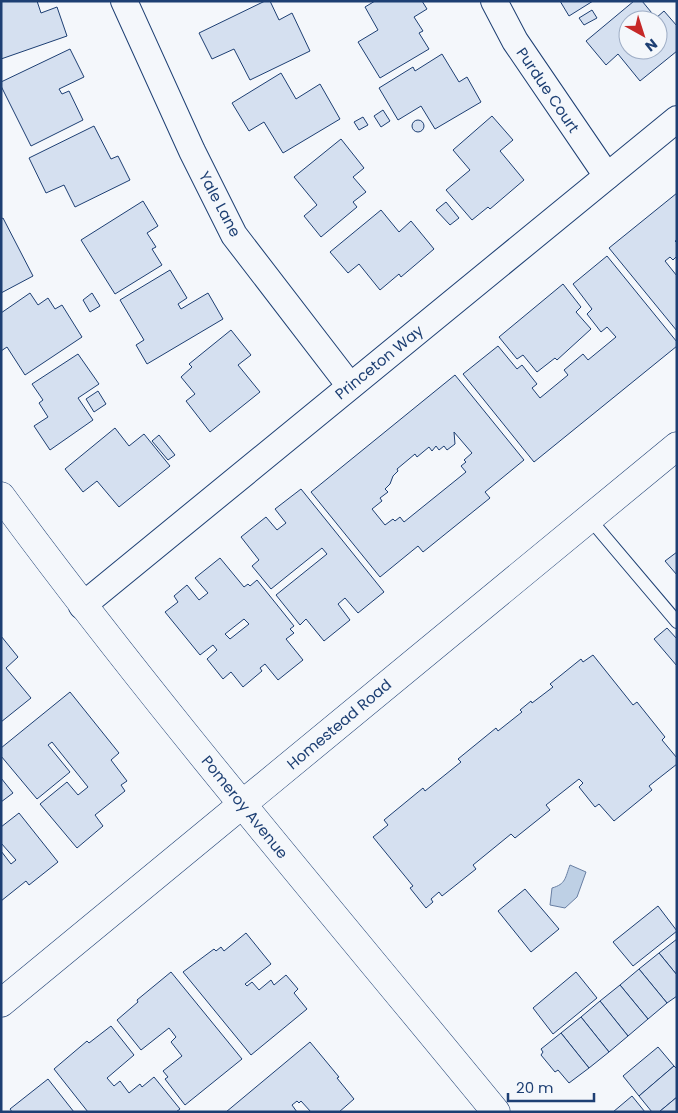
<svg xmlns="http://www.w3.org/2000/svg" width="678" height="1113" font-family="Poppins,sans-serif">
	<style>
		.water { fill: #bed0e5; stroke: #687fa3 }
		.building { fill: #d5e0f0; stroke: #1d3f73; fill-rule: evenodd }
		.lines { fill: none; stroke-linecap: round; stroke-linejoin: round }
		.service-casing { stroke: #1d3f73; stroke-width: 14 }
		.minor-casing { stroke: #1d3f73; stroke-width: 28 }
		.tertiary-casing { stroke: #1d3f73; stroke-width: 29 }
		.secondary-casing { stroke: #1d3f73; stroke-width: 29 }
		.service { stroke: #f4f7fb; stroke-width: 12 }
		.minor { stroke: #f4f7fb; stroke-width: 26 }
		.tertiary { stroke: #f4f7fb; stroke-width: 28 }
		.secondary { stroke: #f4f7fb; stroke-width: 28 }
		.labels { text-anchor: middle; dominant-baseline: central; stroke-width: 4; stroke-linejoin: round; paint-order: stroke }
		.street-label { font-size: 15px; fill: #1d3f73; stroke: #f4f7fb }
	</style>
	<rect width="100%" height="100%" fill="#f4f7fb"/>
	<path class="water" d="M570 865 586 872 577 897 565 908 550 905 552 888C566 884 565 878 570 865Z"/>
	<g class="building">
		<polygon points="1,1 37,1 41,13 57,7 67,36 1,59"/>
		<polygon points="265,1 270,1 279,20 292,13 310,51 250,80 234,49 212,59 199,33"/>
		<polygon points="375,1 422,1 427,9 414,17 423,31 419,33 429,49 380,78 358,42 378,30 365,7"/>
		<polygon points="560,1 593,1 569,16"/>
		<path d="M634 1H642L656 18 664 11 677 26V51L640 81 618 54 606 65 586 41ZM628 20H658V50H628Z"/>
		<polygon points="592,10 597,18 584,25 579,18"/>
		<polygon points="70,49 84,77 59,89 62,94 69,91 83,120 31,146 1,86 1,82"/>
		<polygon points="442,54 459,82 467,77 481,102 435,129 421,106 398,120 379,88 413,67 415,71"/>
		<polygon points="281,73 296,99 320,84 340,119 283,153 264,122 249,131 232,103"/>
		<polygon points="383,110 390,121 381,127 374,116"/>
		<polygon points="492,116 513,140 500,151 524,180 490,209 488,207 472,220 446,190 470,170 453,150"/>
		<polygon points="363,117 368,125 359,130 354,122"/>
		<circle cx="418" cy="126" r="6"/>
		<polygon points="94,126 111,159 118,156 130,180 75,207 64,185 46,193 29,158"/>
		<polygon points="341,139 364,168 353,177 366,192 353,202 357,207 321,237 304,216 317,205 294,177"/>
		<polygon points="677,193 677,240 675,241 677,243 677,256 673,260 670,257 665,261 677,276 677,331 609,248"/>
		<polygon points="143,201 158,226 147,233 156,247 152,249 162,265 115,294 81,240"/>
		<polygon points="446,202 459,218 450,225 436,210"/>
		<polygon points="381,210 399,232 411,221 434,249 401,277 399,274 380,290 359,264 348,273 330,252"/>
		<polygon points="3,218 33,276 1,293 1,219"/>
		<polygon points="607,256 677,342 677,346 534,462 463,374 498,346 517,369 522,365 537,384 532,388 540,398 568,375 564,370 583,354 588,360 616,337 607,327 601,332 587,314 592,309 573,284"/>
		<polygon points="170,270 187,298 178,304 181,309 208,293 223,319 147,364 136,345 144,340 120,300"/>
		<polygon points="563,284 581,307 576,312 591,329 557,360 555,358 537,372 523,355 517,359 499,337"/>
		<polygon points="30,293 38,305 48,298 55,309 62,305 82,337 25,375 7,347 1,351 1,313"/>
		<polygon points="92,293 100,306 90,312 83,300"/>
		<polygon points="231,330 251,355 238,365 260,392 210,432 186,401 195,394 181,377 192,367 189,364"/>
		<polygon points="78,354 99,384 78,398 93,420 50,450 34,426 48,417 39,403 43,400 32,384"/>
		<path d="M455 375 524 460 485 492 490 498 423 552 418 546 380 577 311 492ZM454 432 472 453 464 460 466 462 461 466 466 472 404 522 400 517 395 521 393 519 385 525 372 509 382 501 380 498 388 492 385 489 390 484 393 476 398 471 397 469 415 454 417 457 429 447 432 451 436 446 439 450 444 446 447 450 455 444Z"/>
		<polygon points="98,391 106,404 94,412 86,399"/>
		<polygon points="115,428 129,446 144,434 170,466 119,507 97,481 83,492 65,469"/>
		<polygon points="159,435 175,455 168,460 152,441"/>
		<polygon points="301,489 384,592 358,613 345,598 338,604 350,620 324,641 306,619 300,625 276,595 327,554 322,548 271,589 252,566 259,560 241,537 266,517 277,530 286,523 275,509"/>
		<polygon points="677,552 677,575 665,561"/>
		<path d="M220 558 244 587 248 584 250 586 257 580 294 626 290 629 294 633 286 639 303 660 278 680 265 664 260 668 262 671 243 687 231 672 223 679 207 659 217 650 213 645 200 655 165 612 178 602 174 596 187 585 199 600 208 593 195 578ZM244 619 249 624 230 639 225 634Z"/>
		<polygon points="667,628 677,639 677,666 654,639"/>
		<polygon points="1,636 18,657 6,668 31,698 1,722"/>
		<polygon points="593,655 633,705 637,702 665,737 662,740 677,758 677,764 649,786 652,790 614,821 599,804 595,807 579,787 583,783 579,779 546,805 550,810 515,838 511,834 473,865 476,869 442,896 439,892 431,899 433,902 426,908 410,888 413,886 373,837 388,825 384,820 423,788 425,791 461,762 458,759 496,728 498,731 522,712 520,710 531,701 532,703 553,687 550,684 581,659 583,662"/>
		<polygon points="70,692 119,753 111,760 127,781 121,785 125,791 95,815 103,826 77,848 40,804 67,782 78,795 88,787 52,742 48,745 70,772 37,799 1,756 1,748"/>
		<polygon points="1,778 13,793 1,802"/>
		<polygon points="19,813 58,862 29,885 26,881 1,901 1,851 11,864 16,860 1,843 1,827"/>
		<polygon points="525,889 559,929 531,952 498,911"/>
		<polygon points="658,906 677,931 633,966 613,942"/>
		<polygon points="246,933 271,964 245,984 247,986 252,982 259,990 271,980 274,985 286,975 298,989 294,993 307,1009 251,1055 183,972 214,949 216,951 221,947 224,951"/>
		<polygon points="677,939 677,975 659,953"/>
		<polygon points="659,953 677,975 677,996 667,1003 639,969"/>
		<polygon points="639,969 667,1003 648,1019 620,985"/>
		<polygon points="171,972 242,1059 185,1105 165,1079 168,1077 163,1071 182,1056 171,1042 176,1037 169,1028 141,1050 117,1020 138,1002 137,1000"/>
		<polygon points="576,972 597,998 553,1034 533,1008"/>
		<polygon points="620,985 648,1019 628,1036 600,1001"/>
		<polygon points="600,1001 628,1036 609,1052 581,1017"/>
		<polygon points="581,1017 609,1052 589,1068 561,1033"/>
		<polygon points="111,1026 134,1055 107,1078 114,1086 120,1081 129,1093 140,1084 142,1087 154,1077 180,1109 176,1112 88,1112 54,1069 87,1041 89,1043"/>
		<polygon points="561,1033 589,1068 569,1083 558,1070 555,1072 541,1055 543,1052 541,1049"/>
		<polygon points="310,1042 339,1077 337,1078 354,1099 339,1112 311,1112 301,1101 299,1103 297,1101 292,1105 297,1112 226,1112"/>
		<polygon points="658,1047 674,1066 639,1096 623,1076"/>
		<polygon points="674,1066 677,1069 677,1097 659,1112 652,1112 639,1096"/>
		<polygon points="48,1079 74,1112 12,1112 10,1109"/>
		<polygon points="632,1096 645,1112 613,1112"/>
		<polygon points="677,1097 677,1112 659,1112"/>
	</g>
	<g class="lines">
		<g class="service-casing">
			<polyline id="service" points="589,518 677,622"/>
		</g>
		<g class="minor-casing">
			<g id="minor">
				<polyline points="124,1 192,151 234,235 350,386"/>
				<polyline points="494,1 515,41 607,176"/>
				<polyline points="82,606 677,119"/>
			</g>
		</g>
		<g class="tertiary-casing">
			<path id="tertiary" d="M1 496C157 708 329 908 496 1112"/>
		</g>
		<g class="secondary-casing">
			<polyline id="secondary" points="1,1003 677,446"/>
		</g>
		<use href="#service" class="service"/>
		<use href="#minor" class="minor"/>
		<use href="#tertiary" class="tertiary"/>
		<use href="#secondary" class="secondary"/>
	</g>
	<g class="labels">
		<g class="street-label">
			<text transform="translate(548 90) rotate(56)">Purdue Court</text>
			<text transform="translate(220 204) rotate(62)">Yale Lane</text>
			<text transform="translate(379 362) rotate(-39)">Princeton Way</text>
			<text transform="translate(339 724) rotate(-40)">Homestead Road</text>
			<text transform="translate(245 807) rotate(51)">Pomeroy Avenue</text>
		</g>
	</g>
	<rect width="678" height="1113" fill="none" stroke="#1d3f73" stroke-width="5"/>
	<g transform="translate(643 35) rotate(141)"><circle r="24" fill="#f4f7fb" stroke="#9eadc5"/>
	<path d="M0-4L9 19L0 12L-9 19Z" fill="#c62828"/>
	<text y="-8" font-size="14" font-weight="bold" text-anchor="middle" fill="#1d3f73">N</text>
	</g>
	<path d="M508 1093v8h86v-8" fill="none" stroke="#1d3f73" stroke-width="2.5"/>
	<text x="516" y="1093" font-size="15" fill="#1d3f73" stroke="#f4f7fb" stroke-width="4" paint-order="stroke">20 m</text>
</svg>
